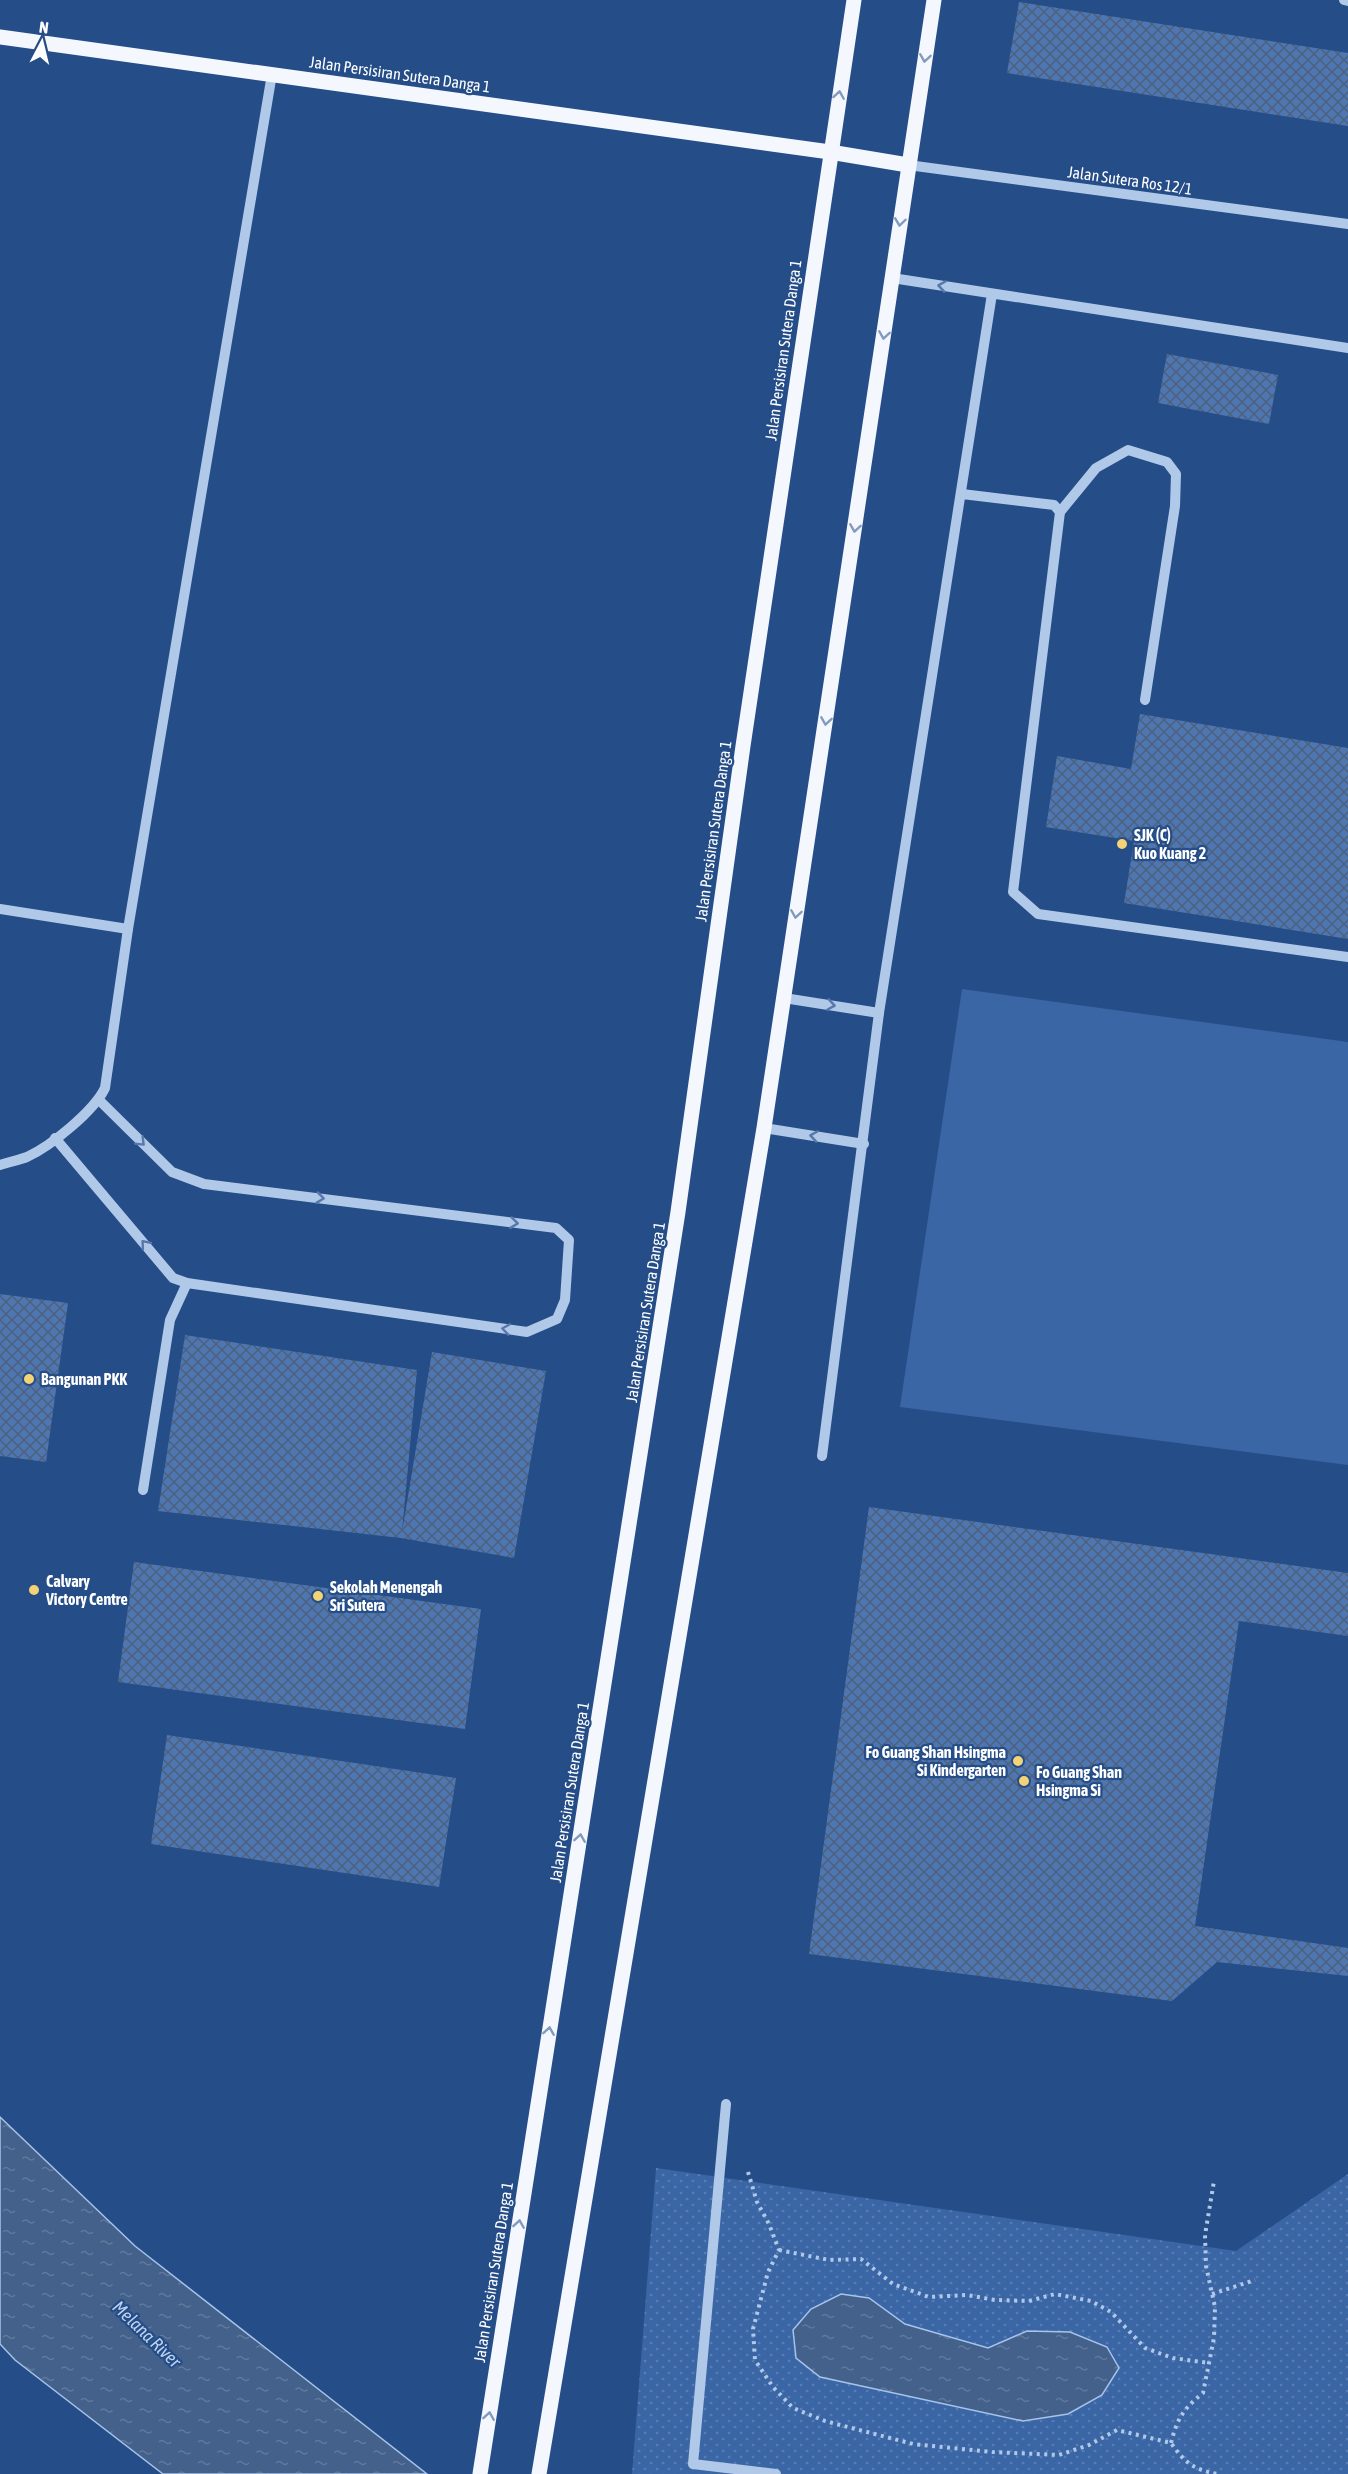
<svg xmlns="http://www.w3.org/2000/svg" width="1348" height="2474" font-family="'Asap Condensed',sans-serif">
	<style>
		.green { fill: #3a66a5 }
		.park { fill: url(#park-dots) }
		.water { fill: url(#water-ripples); stroke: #a6c3ea; stroke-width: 1.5 }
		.building { fill: url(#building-cross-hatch) }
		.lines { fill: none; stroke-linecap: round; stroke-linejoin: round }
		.path { stroke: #b1c9e9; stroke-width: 4; stroke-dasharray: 3 4.5; stroke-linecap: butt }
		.minor { stroke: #b1c9e9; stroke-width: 10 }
		.major { stroke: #f4f8fe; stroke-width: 15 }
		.oneway { stroke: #829abd }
		.oneway2 { stroke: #5678aa }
		.poi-dot { fill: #f3d376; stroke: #254d88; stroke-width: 2 }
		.labels { text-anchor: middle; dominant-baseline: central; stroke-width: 4.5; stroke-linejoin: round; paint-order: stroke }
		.street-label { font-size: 16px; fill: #fff; stroke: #254d88 }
		.poi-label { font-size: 16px; font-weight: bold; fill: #fff; stroke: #254d88; text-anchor: start }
		.water-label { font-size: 18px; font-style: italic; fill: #bdd3f0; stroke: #254d88 }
	</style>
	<defs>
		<pattern id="park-dots" width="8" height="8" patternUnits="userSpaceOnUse" patternTransform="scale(1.5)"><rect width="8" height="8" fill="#3a66a5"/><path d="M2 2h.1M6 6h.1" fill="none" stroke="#587db2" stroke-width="1.8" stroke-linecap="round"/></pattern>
		<pattern id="water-ripples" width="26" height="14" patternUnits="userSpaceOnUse" patternTransform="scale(1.5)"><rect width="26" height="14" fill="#44618b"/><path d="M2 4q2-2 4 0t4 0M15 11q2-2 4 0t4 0" fill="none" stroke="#60799c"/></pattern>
		<pattern id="building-cross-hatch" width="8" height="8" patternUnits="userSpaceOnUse" patternTransform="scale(1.5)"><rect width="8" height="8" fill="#4e76b0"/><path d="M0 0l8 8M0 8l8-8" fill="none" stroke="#4d617e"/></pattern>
	</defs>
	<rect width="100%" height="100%" fill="#254d88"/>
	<polygon class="green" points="962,989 1348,1042 1348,1465 900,1407"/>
	<polygon class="park" points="656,2168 1236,2251 1348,2174 1348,2474 632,2474"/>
	<g class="water">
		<polygon points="0,2117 135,2246 427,2474 163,2474 15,2360 0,2344"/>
		<polygon points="841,2294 869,2298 905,2324 988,2348 1027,2331 1070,2332 1107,2347 1119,2368 1102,2395 1068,2414 1023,2421 820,2377 796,2358 793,2330 811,2309"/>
	</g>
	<g class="building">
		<polygon points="1019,2 1348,53 1348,126 1007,73"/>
		<polygon points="1167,354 1278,375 1269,424 1158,403"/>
		<polygon points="1140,714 1348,748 1348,939 1124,903 1134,841 1046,827 1057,756 1131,769"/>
		<polygon points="0,1294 68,1303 46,1462 0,1456"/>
		<polygon points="185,1335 417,1370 402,1532 432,1352 546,1371 514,1558 401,1538 158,1511"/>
		<polygon points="869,1507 1348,1573 1348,1636 1239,1621 1195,1926 1348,1948 1348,1976 1217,1962 1172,2001 809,1954"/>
		<polygon points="134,1562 481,1609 465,1729 118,1682"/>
		<polygon points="167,1735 456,1778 439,1887 151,1844"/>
	</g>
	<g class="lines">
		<g class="path">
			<path d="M748 2172 757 2202 769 2224 779 2250 768 2272 753 2329 755 2360 773 2387 793 2408 825 2421 913 2444 992 2452 1059 2455 1089 2445 1117 2430 1171 2443C1185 2463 1194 2470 1218 2474"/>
			<polyline points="779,2250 829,2260 861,2259 893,2284 929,2297 967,2295 995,2300 1029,2301 1055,2294 1091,2301 1111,2312 1145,2348 1173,2358 1209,2363"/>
			<polyline points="1212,2294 1255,2280"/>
			<path d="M1171 2443C1177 2419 1183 2409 1203 2393L1214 2338 1215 2307 1206 2266 1205 2235 1214 2181"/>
		</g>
		<g class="minor">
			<polyline points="1344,0 1348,1"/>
			<polyline points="908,165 1348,224"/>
			<polyline points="892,278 1348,348"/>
			<polyline points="962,494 1054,505 1060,512 1013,892 1038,914 1348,957"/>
			<polyline points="1060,512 1096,468 1128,450 1167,462 1176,474 1175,506 1145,700"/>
			<polyline points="0,909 128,929"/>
			<polyline points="784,998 879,1013"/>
			<polyline points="764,1128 864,1144"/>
			<polyline points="55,1138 173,1278 187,1283 527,1332 557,1319 565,1300 569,1240 556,1228 204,1184 172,1172 99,1100"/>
			<path d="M0 1165C9 1162 19 1160 27 1157 51 1146 94 1111 105 1088L128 929 272 74"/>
			<polyline points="822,1456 879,1013 992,294"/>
			<polyline points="143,1490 170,1320 187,1283"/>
			<polyline points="726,2104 693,2464 776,2474"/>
		</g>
		<g class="major">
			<polyline points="0,37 830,152 908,165"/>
			<polyline points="480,2474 678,1212 743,746 854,0"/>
			<polyline points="539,2474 764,1128 934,0"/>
		</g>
	</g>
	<defs><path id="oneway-chevron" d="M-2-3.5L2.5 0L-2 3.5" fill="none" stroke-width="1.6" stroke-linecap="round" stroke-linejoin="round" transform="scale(1.5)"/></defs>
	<g class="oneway">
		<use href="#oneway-chevron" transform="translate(925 58) rotate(99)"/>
		<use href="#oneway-chevron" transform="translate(839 95) rotate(-81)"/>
		<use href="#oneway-chevron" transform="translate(900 222) rotate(98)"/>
		<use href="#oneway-chevron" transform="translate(884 335) rotate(99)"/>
		<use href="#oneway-chevron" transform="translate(855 528) rotate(99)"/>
		<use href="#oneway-chevron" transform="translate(826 721) rotate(99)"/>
		<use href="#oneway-chevron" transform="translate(796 914) rotate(99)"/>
		<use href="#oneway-chevron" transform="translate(580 1838) rotate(-81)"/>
		<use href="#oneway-chevron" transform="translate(549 2031) rotate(-81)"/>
		<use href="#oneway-chevron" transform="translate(519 2224) rotate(-81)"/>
		<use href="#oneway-chevron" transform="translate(489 2416) rotate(-81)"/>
	</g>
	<g class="oneway2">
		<use href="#oneway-chevron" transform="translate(942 286) rotate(-171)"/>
		<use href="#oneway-chevron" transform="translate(831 1005) rotate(9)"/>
		<use href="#oneway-chevron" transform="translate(814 1136) rotate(-171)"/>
		<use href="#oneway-chevron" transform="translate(141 1142) rotate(45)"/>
		<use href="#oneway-chevron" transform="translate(320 1198) rotate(7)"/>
		<use href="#oneway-chevron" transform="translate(514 1223) rotate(7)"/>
		<use href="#oneway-chevron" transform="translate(145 1244) rotate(-130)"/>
		<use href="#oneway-chevron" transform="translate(506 1329) rotate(-172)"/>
	</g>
	<g class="poi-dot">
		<circle cx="1122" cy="844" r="6"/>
		<circle cx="29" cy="1379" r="6"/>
		<circle cx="34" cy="1590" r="6"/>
		<circle cx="318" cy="1596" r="6"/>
		<circle cx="1018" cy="1761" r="6"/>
		<circle cx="1024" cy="1781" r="6"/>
	</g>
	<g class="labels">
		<g class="street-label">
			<text transform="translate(400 74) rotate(8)">Jalan Persisiran Sutera Danga 1</text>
			<text transform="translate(1130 180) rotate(8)">Jalan Sutera Ros 12/1</text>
			<text transform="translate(783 350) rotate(-82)">Jalan Persisiran Sutera Danga 1</text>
			<text transform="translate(713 831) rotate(-82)">Jalan Persisiran Sutera Danga 1</text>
			<text transform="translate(645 1312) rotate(-81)">Jalan Persisiran Sutera Danga 1</text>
			<text transform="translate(569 1792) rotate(-81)">Jalan Persisiran Sutera Danga 1</text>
			<text transform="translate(493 2272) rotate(-81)">Jalan Persisiran Sutera Danga 1</text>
		</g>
		<g class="poi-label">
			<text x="1134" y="835">SJK (C)<tspan x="1134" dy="18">Kuo Kuang 2</tspan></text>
			<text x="41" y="1379">Bangunan PKK</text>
			<text x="46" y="1581">Calvary<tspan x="46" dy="18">Victory Centre</tspan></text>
			<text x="330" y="1587">Sekolah Menengah<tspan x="330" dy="18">Sri Sutera</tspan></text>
			<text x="1006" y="1752" text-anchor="end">Fo Guang Shan Hsingma<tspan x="1006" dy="18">Si Kindergarten</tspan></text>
			<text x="1036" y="1772">Fo Guang Shan<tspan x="1036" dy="18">Hsingma Si</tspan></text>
		</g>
		<g class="water-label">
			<text transform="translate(147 2334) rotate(44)">Melana River</text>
		</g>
	</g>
	<g transform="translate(42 42) rotate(7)" stroke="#254d88" stroke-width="4.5" paint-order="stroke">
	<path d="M0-4.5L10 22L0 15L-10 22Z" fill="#ffffff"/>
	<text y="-9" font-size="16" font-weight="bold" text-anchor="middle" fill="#ffffff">N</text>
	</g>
</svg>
